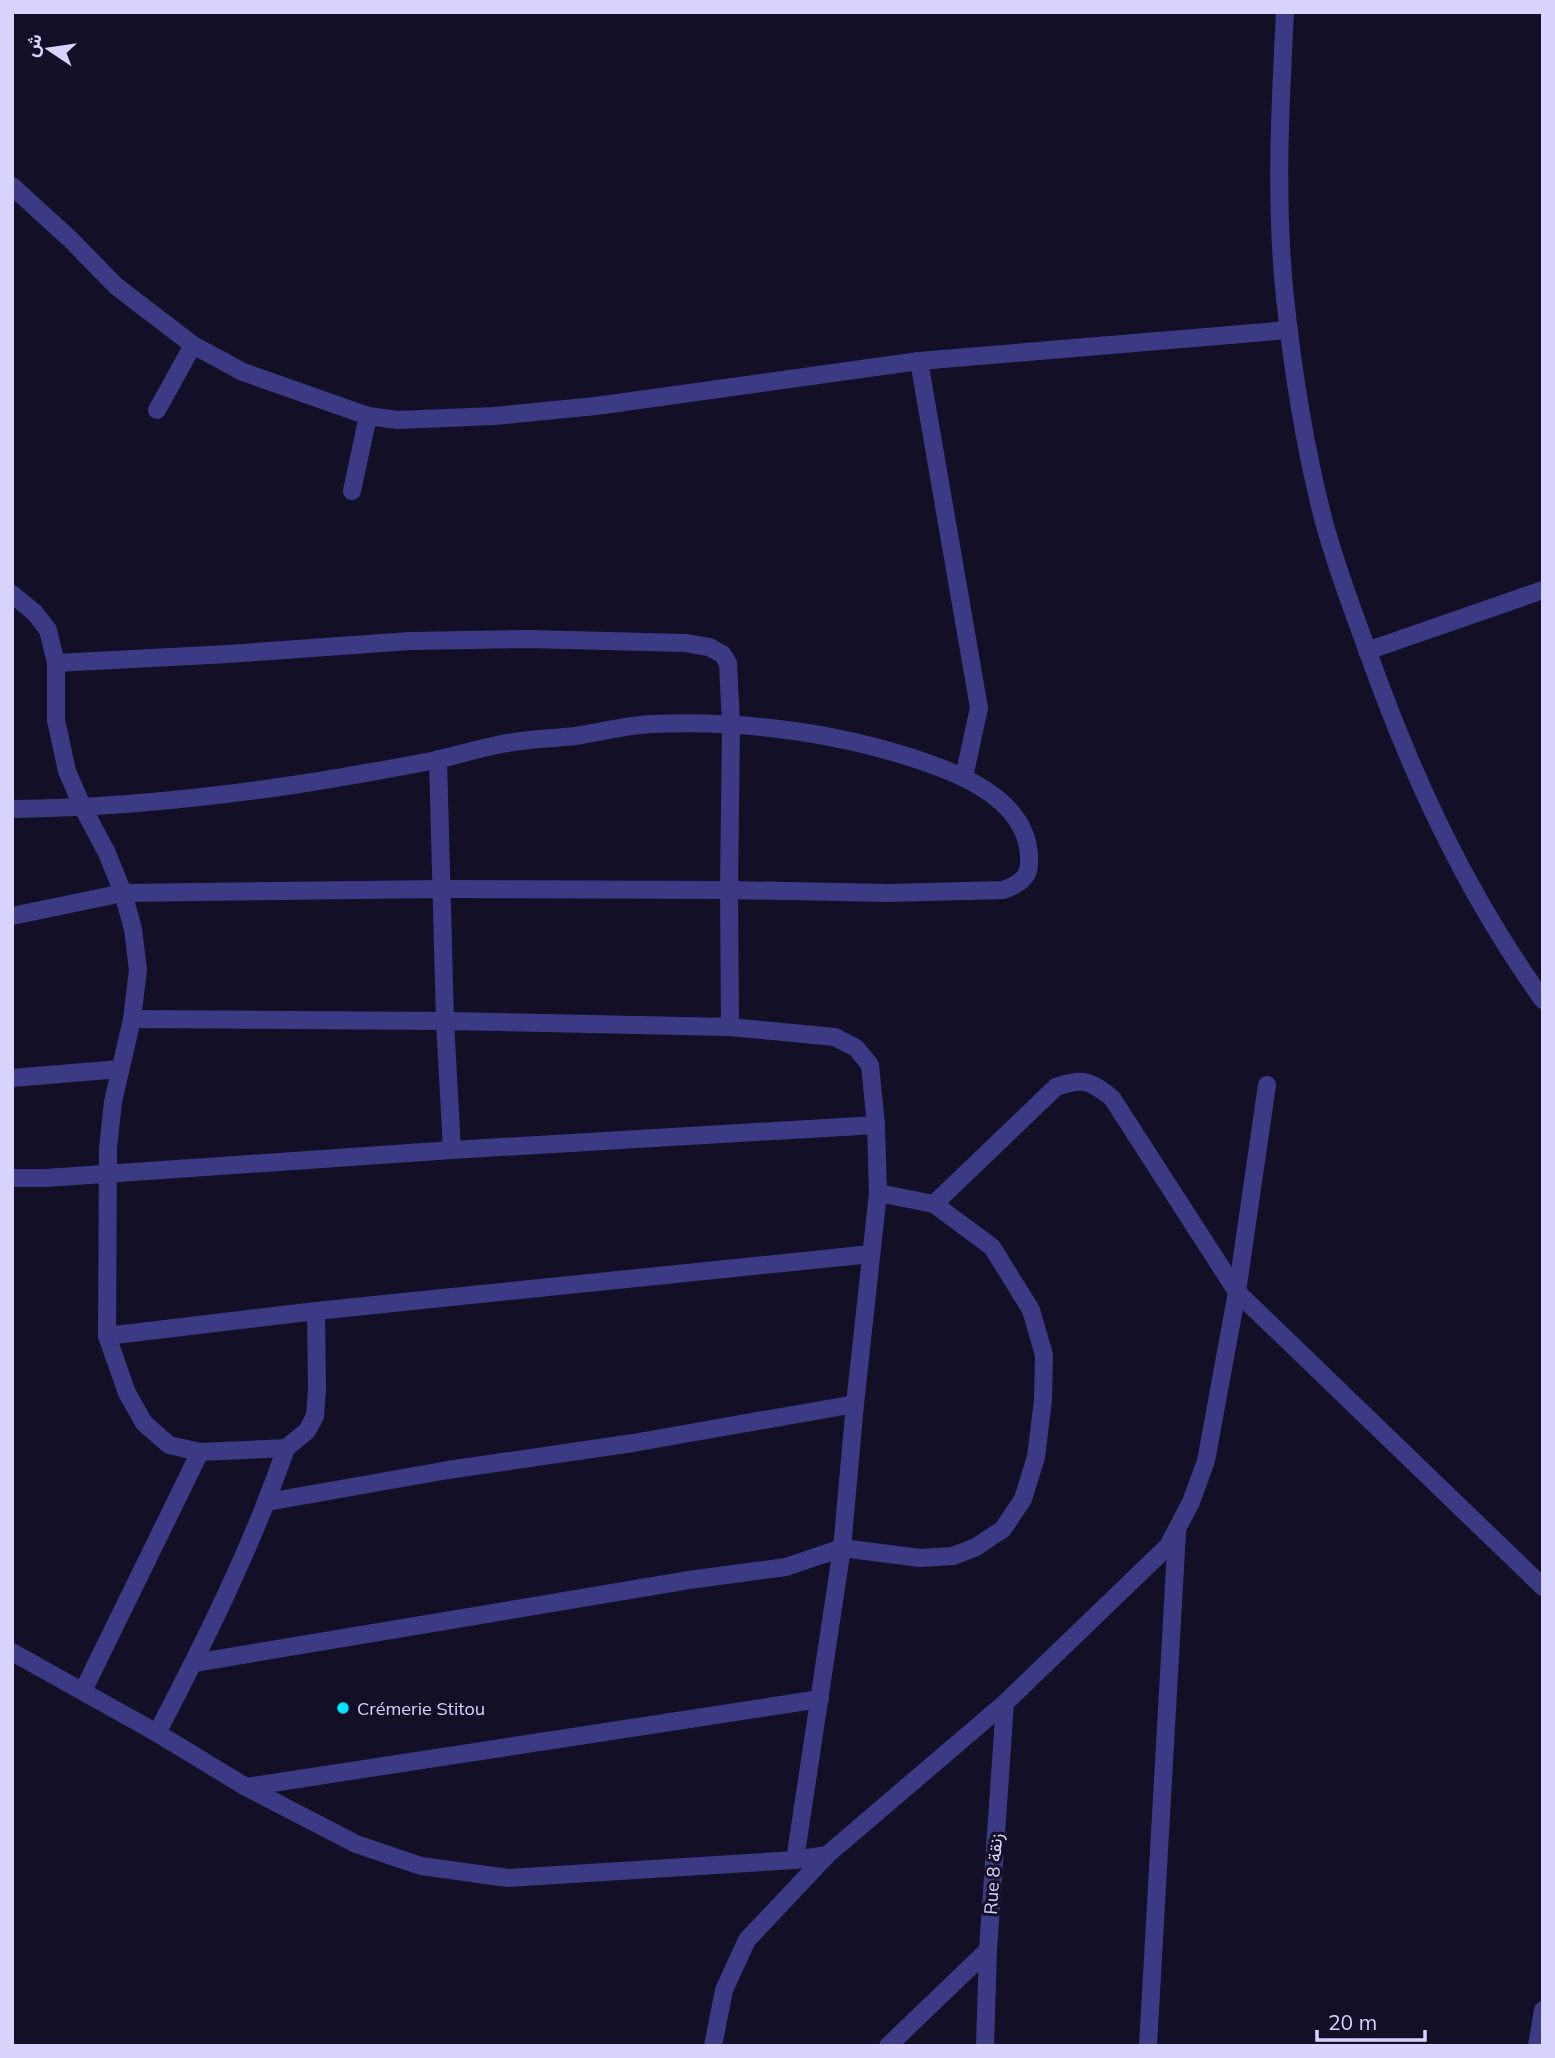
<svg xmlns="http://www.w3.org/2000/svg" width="1555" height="2058" font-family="Mulish,Vazirmatn,sans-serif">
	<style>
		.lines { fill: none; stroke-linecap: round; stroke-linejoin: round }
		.lane { stroke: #3d3a85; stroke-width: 18 }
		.street { stroke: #3d3a85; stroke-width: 18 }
		.poi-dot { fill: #00e5ff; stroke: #130f26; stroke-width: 2.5 }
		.labels { text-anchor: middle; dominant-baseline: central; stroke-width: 6; stroke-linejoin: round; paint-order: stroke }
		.poi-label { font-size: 18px; fill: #d9d4ff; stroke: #130f26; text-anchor: start }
		.street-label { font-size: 18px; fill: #d9d4ff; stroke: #130f26 }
	</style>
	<rect width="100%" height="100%" fill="#130f26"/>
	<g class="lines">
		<g class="lane">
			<polyline points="919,361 979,708 964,777"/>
			<polyline points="157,410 193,345"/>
			<polyline points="352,491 368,416"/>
		</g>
		<g class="street">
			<path d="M1285 12C1280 107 1275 203 1285 298 1293 372 1305 449 1324 522 1336 566 1352 609 1368 652 1412 776 1466 893 1543 1000"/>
			<polyline points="12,186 71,240 116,286 193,345 243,372 368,416 398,420 494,416 596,406 919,361 1289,330"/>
			<polyline points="12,594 35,613 48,630 56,663 56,720 67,771 83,808 107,853 123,893 133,929 138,970 132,1019 113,1102 108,1148 107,1336 127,1393 144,1423 169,1445 200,1452 286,1448 307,1431 315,1416 317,1389 316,1311"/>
			<polyline points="1367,651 1543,590"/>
			<polyline points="56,663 228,654 410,641 529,639 685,643 709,647 722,654 728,663 731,725 729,890 730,1027"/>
			<polyline points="438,759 445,1021 452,1150"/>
			<path d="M12 809C107 808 199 799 293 785 341 778 389 769 437 760 457 755 477 749 497 745 523 739 549 739 575 736 601 732 627 725 653 724 750 720 851 734 941 768 983 784 1032 812 1029 864 1029 879 1015 886 1003 890L888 893 729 890 442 889 123 893 12 916"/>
			<polyline points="132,1019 445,1021 730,1027 835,1037 856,1048 870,1065 876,1125 878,1193 855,1404 842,1548 795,1860"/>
			<polyline points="12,1078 120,1069"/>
			<polyline points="12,1178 46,1178 452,1150 876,1125"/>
			<path d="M934 1204 1056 1087C1084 1077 1090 1081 1112 1098L1237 1292 1543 1587"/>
			<polyline points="107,1336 316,1311 871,1254"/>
			<polyline points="267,1502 448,1470 633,1443 855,1404"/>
			<polyline points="12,1652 157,1733 246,1787 356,1844 421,1866 508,1878 795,1860 827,1855 1005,1703 1168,1546 1191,1502 1206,1461 1237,1292 1267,1085"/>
			<polyline points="194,1663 689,1580 786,1567 842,1548 920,1558 953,1556 976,1547 1003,1529 1023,1499 1036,1457 1043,1400 1044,1355 1031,1310 992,1247 934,1204 878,1193"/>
			<polyline points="83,1691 200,1452"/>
			<path d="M157 1733C205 1641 252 1547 286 1448"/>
			<polyline points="246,1787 820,1699"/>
			<polyline points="713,2046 724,1990 747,1940 827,1855"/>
			<polyline points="888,2046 988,1950"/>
			<polyline points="985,2046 988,1950 1005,1703"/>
			<polyline points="1148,2046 1177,1532"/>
			<polyline points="1537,2046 1543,2010"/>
		</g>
	</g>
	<circle class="poi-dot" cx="343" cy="1708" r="7"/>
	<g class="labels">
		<g class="poi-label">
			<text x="357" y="1708">Crémerie Stitou</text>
		</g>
		<g class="street-label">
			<text transform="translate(993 1874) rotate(-86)">Rue 8 زنقة</text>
		</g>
	</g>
	<rect width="1555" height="2058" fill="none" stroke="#d9d4ff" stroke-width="28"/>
	<g transform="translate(49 49) rotate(283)" stroke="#130f26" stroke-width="5" paint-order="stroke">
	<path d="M0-5L12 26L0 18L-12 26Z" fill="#d9d4ff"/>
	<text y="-10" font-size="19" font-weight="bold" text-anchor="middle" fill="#d9d4ff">ش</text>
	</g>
	<path d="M1317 2030v10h108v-10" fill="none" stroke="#d9d4ff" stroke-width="3.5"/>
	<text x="1328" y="2030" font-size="21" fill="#d9d4ff" stroke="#130f26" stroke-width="5" paint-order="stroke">20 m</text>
</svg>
